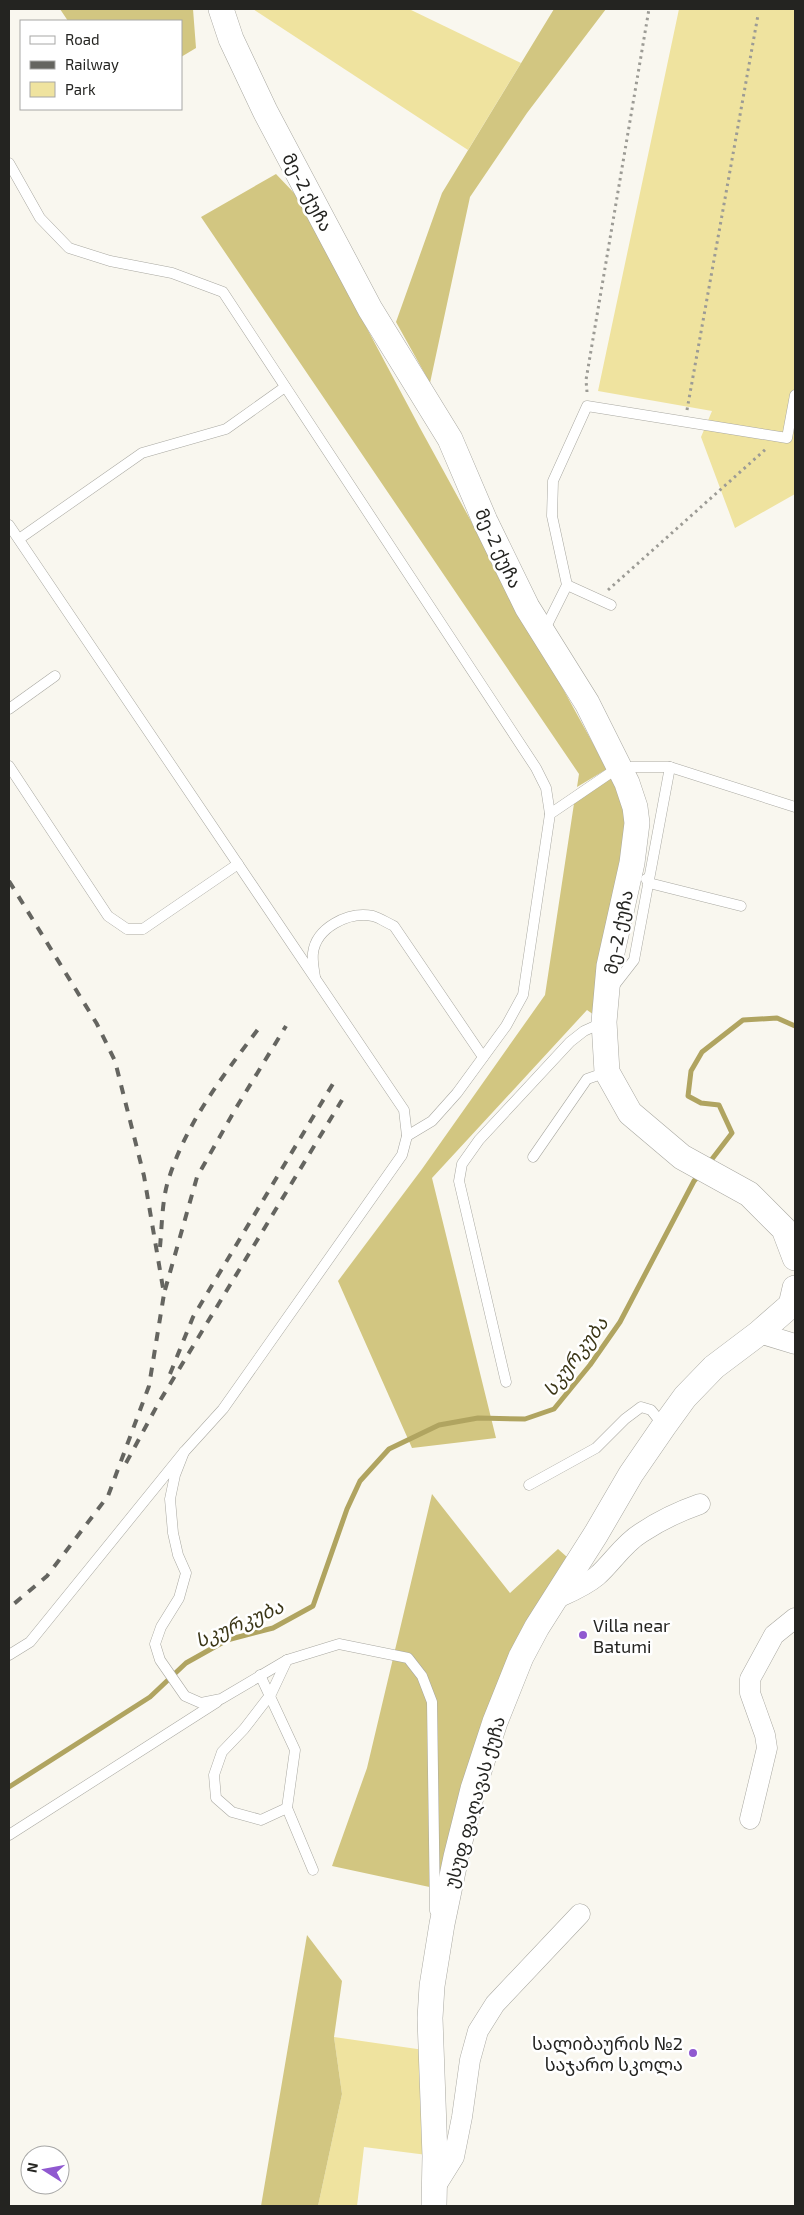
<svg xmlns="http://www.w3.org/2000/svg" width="804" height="2215" font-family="'Exo 2','Noto Sans Georgian',sans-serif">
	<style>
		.green { fill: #efe39f }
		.forest { fill: #d2c681 }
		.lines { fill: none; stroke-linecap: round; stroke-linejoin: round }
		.stream { stroke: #b0a460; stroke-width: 5 }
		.service-casing { stroke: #a9a8a1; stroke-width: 11 }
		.minor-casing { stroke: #a9a8a1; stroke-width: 21 }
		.tertiary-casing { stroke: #a9a8a1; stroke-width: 26 }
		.path { stroke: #9c9b95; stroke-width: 3; stroke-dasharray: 2.5 4; stroke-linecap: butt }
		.service { stroke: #fff; stroke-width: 10 }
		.minor { stroke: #fff; stroke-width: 20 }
		.tertiary { stroke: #fff; stroke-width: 25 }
		.rail { stroke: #656560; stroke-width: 4; stroke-dasharray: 9 9; stroke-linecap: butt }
		.poi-dot { fill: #9059d0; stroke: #fff; stroke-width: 2 }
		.labels { text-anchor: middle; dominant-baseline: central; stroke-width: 5; stroke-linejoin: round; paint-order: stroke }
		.street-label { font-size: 18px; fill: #242421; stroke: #fff }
		.poi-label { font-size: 18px; fill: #242421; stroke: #fff; text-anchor: start }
		.water-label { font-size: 19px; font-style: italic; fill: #3b3617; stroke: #fff }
	</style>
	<rect width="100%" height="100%" fill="#f9f7ef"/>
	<g class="green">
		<polygon points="253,9 409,9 521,63 468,150"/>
		<polygon points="679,9 795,9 795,494 735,528 701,437 712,411 598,391"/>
		<polygon points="334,2037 431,2051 435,2156 364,2147 357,2206 318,2206 342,2094"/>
	</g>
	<g class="forest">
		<polygon points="60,9 193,9 196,48 181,57 181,21 68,21"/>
		<polygon points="554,9 606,9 527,113 470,197 430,383 396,322 442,193"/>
		<polygon points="276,174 296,195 420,428 607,769 577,787 579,774 201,217"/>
		<polygon points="619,767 635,807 604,1022 587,1010 432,1178 496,1438 412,1448 338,1281 422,1169 545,995 575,797"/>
		<polygon points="432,1494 510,1593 558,1549 576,1565 537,1627 448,1891 332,1866 367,1768"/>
		<polygon points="307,1935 342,1981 334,2037 342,2094 318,2206 261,2206"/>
	</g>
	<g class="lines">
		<g class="stream">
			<polyline points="709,1163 732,1133 719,1105 701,1103 688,1096 691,1071 702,1052 743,1020 777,1018 795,1026"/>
			<polyline points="9,1787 150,1697 186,1663 227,1640 273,1628 313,1606 347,1509 360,1481 389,1449 439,1425 478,1418 525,1419 554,1409 590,1365 620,1322 694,1181 700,1174"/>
		</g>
		<g class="service-casing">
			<g id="service">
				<polyline points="9,163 40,218 69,248 110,261 172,273 223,292 536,768 546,788 550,814"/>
				<polyline points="9,525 404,1110 407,1136 402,1155 223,1409 184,1452"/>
				<polyline points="19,539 142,453 226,429 285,387"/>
				<polyline points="567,585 611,605"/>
				<polyline points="544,631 567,585 552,516 553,481 587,406 787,438 795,395"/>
				<polyline points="9,709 55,676"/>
				<polyline points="9,766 108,916 127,929 143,929 238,864"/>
				<polyline points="670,767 795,807"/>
				<polyline points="646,879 649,883 741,906"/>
				<path d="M315 977C314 970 312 961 313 953 316 928 348 911 373 916 380 918 387 923 394 926L483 1057"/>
				<polyline points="407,1136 432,1121 457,1093 506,1026 523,995 550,814 619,767 670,767 634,960 613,987"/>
				<polyline points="533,1157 587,1079 607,1072"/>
				<polyline points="506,1382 459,1181 462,1164 479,1140 570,1042 584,1031 604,1022"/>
				<polyline points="529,1485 596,1448 625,1419 641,1407 651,1410 663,1425"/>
				<polyline points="9,1655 30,1642 184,1452 175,1475 170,1499 173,1533 178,1555 186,1573 179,1598 161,1627 155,1644 160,1660 185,1696 201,1703 221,1699 287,1660 339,1644 408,1658 422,1676 432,1702 435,1911"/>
				<polyline points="287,1660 271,1694 244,1729 222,1752 214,1775 216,1798 232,1812 261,1820 287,1808"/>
				<polyline points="260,1675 295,1750 287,1808 313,1870"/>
				<polyline points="9,1835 217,1702"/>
			</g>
		</g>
		<g class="minor-casing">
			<g id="minor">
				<polyline points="759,1333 795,1344"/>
				<path d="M553 1600C568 1593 584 1587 597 1576 612 1563 623 1544 641 1533 659 1521 680 1511 700 1504"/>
				<polyline points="750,1819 767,1748 765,1735 750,1693 750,1679 774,1635 795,1618"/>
				<polyline points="434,2189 454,2157 462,2117 470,2060 478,2031 495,2004 580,1914"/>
			</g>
		</g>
		<g class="tertiary-casing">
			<g id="tertiary">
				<polyline points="221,9 231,39 265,111 370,309 450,439 485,521 527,607 587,703 627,783 635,807 637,823 632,863 609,966 604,1022 607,1072 630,1113 682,1157 749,1194 784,1229 795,1258"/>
				<polyline points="434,2206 435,2156 430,2018 432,1986 442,1924 456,1857 473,1789 495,1722 521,1657 537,1627 596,1534 631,1474 664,1426 685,1397 714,1367 759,1333 791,1305 795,1288"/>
			</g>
		</g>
		<g class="path">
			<polyline points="587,392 586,380 649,9"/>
			<polyline points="687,410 758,15"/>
			<polyline points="608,590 767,448"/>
		</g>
		<use href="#service" class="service"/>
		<use href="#minor" class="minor"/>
		<use href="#tertiary" class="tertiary"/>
		<g class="rail">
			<polyline points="9,881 97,1024 115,1061 144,1176 164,1294 149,1386 108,1496 47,1576 9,1608"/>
			<path d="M160 1247C162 1226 162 1198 169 1178 188 1119 226 1072 262 1024"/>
			<polyline points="165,1290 197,1177 236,1108 286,1026"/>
			<polyline points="170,1374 193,1317 334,1082"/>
			<polyline points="126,1463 158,1404 342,1100"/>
		</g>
	</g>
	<g class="poi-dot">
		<circle cx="583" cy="1635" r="5"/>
		<circle cx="693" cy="2053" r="5"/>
	</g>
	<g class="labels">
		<g class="street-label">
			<text transform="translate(308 192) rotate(62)">მე-2 ქუჩა</text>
			<text transform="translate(499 548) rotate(65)">მე-2 ქუჩა</text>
			<text transform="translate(618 932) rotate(-79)">მე-2 ქუჩა</text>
			<text transform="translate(474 1802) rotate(-74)">უსუფ ფაღავას ქუჩა</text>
		</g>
		<g class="poi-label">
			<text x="593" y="1625">Villa near<tspan x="593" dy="21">Batumi</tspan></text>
			<text x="683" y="2043" text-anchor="end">სალიბაურის №2<tspan x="683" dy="21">საჯარო სკოლა</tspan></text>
		</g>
		<g class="water-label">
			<text transform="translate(575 1356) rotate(-53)">სკურკუბა</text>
			<text transform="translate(239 1623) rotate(-23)">სკურკუბა</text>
		</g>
	</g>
	<rect width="804" height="2215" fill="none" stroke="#242421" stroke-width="20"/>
	<rect x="20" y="20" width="162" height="90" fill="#ffffff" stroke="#a7a7a6"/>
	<rect x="30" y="36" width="25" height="8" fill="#ffffff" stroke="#a7a7a6"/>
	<text x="65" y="45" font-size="15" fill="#242421">Road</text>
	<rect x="30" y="61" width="25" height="8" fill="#656560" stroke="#a7a7a6"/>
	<text x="65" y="70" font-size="15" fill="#242421">Railway</text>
	<rect x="30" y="82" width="25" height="15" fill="#efe39f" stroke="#a7a7a6"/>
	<text x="65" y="95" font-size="15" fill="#242421">Park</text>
	<g transform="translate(45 2170) rotate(281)"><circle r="24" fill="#ffffff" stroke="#a7a7a6"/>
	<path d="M0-4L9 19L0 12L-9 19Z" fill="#9059d0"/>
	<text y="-8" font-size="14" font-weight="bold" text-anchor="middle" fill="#242421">N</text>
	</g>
</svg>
